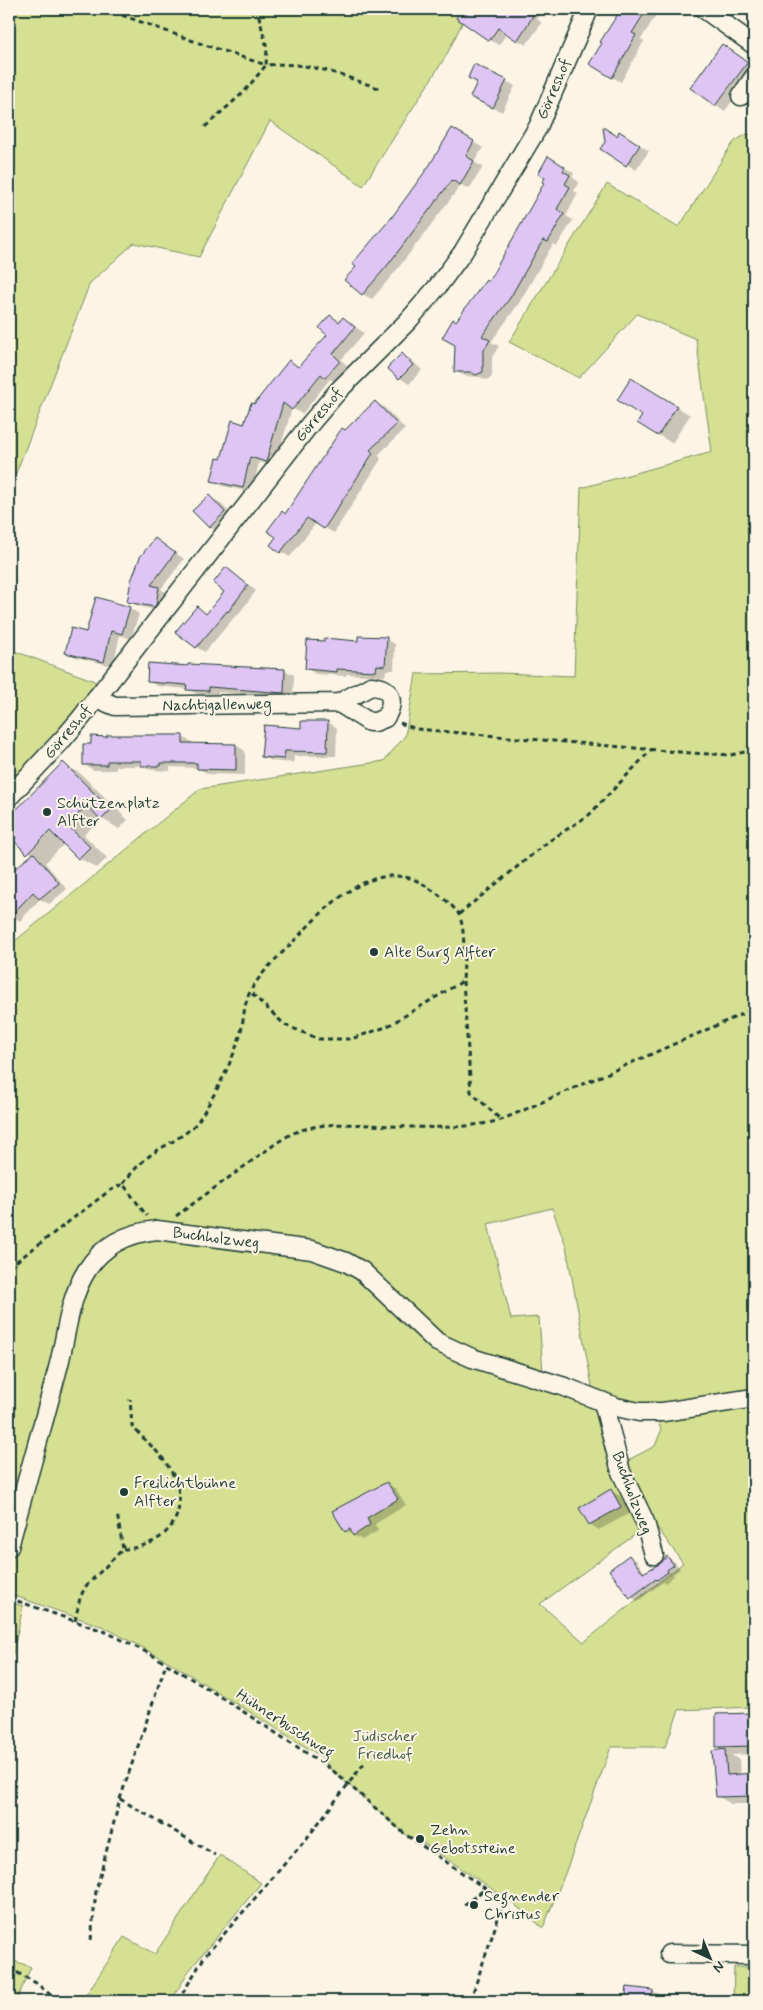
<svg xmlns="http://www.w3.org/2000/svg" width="763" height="2010" font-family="Mynerve,sans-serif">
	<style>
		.green { fill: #d5e093; stroke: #7a8e64; fill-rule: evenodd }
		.shadow { fill: #0003 }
		.building { fill: #dfc5f4; stroke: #1f3d34 }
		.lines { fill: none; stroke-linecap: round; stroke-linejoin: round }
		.minor-casing { stroke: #1f3d34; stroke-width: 21 }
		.path { stroke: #1f3d34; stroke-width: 3; stroke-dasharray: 5 4; stroke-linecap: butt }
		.minor { stroke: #fcf5e5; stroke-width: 18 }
		.poi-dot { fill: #1f3d34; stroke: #fcf5e5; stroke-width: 2 }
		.labels { text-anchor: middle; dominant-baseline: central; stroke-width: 4; stroke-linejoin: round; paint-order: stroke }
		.street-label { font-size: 16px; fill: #1f3d34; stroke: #fcf5e5 }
		.poi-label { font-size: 16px; fill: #1f3d34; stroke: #fcf5e5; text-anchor: start }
		.park-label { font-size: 16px; fill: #435e47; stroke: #fcf5e5 }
	</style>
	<rect width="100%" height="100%" fill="#fcf5e5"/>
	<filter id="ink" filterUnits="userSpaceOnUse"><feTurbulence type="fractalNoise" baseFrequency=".02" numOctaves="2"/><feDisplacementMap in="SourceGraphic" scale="10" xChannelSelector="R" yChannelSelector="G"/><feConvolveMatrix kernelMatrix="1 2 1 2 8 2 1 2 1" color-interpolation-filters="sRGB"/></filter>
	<g filter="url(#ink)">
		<g class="green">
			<polygon points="9,9 469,9 446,56 363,186 270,121 199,257 134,243 90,283 9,491"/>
			<path d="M747 134 754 135V1392L644 1407 594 1406 613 1469 643 1529 540 1604 584 1642 683 1563 653 1522 628 1469 630 1459 655 1446 661 1431 658 1420 754 1405V1707L679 1710 665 1747H611L566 1871 543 1928 510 1901 417 1839 406 1835 331 1769 322 1757 169 1662 104 1627 9 1594V946L200 789 384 761 405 736 416 674 499 673 574 676 581 488 712 452 696 339 637 314 579 378 509 342 607 184 679 227 730 147 735 141ZM552 1208 566 1246 593 1391 543 1373 539 1317 511 1319 488 1224Z"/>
			<polygon points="9,649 92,680 105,688 9,797"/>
			<polygon points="9,1602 23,1606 9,1673"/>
			<polygon points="220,1855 261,1883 188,1972 171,2001 82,2001 124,1937 155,1954"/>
			<polygon points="9,1959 31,1967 16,2001 9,2001"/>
			<polygon points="734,1967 754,1967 754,2001 733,2001"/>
		</g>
		<g class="shadow">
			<polygon points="464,9 543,9 537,19 542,23 526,45 507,33 499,45 490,40 458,17"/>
			<polygon points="623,9 660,9 641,39 644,41 621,82 612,77 604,43 602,42"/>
			<polygon points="723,45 754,67 754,71 725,111 691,87"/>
			<polygon points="506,81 515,86 502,112 481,102 478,83"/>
			<polygon points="452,129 483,148 474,162 483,167 469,189 461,185 396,271 372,299 362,294 430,167"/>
			<polygon points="617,137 629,138 649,151 636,170 602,148"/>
			<polygon points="548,158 574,173 572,177 579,182 574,191 578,193 566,216 573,220 557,246 553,244 519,303 491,342 499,346 492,357 492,377 486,380 480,377 465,376 455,371 456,323 488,283 546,183"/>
			<polygon points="331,316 340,322 343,318 364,333 341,360 349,367 335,382 330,379 302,414 292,408 275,466 259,462 252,492 222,486 213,480 222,460 245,425 254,405 289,361 300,368 329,335"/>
			<polygon points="402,354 411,360 422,370 409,384 400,378 389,368"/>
			<polygon points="646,388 690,415 672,443 658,435 643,415"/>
			<polygon points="375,402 384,407 405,429 378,455 381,459 334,533 316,523 290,557 281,552 272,545 277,537 286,515 345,431"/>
			<polygon points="209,496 219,502 234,517 219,532 209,527"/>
			<polygon points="156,539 184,559 161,589 168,594 164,612 138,606 129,601"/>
			<polygon points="226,568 256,591 237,616 236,615 205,652 196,647 197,608 207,614 226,592"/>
			<polygon points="129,608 139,614 131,639 120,635 113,666 76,657 67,652 86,633"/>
			<polygon points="386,639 395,644 394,670 386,670 385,676 346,674 346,676 316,674 307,669 359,642"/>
			<polygon points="189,667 284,670 294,675 293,698 218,692 218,695 197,694 187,689 157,686 148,681"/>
			<polygon points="328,722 337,728 336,756 294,756 293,763 272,761 262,756 302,730"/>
			<polygon points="128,736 182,737 192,742 192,745 236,745 245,751 245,775 208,774 198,768 170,767 170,771 151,770 143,766 116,766 116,770 93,770 84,764 92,745 92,738"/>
			<polygon points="64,764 81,774 128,820 119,829 101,818 84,835 107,858 97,868 79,858 65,843 45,863 67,889 49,904 40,899 20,921 9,914 9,875 33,855 9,835 9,818"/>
			<polygon points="387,1484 396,1489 406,1505 375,1524 378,1531 362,1540 346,1531 334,1512"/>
			<polygon points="611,1491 620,1496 630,1513 599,1530 590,1524"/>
			<polygon points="629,1556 636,1560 645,1573 662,1564 668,1558 674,1561 680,1569 673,1574 674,1576 665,1583 663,1582 638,1601 631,1597"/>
			<polygon points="754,1714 754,1754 731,1755 739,1759 740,1775 754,1774 754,1804 731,1804 717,1796 725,1751 717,1746 717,1715"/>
			<polygon points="628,1988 653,1991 662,1996 661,2001 626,2001"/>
		</g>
		<g class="building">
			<polygon points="462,9 522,9 533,16 517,41 498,28 489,41 456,18"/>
			<polygon points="621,9 647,9 632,33 636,35 612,78 589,64 602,43 600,42"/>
			<polygon points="722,44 748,62 715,106 690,88"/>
			<polygon points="474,64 507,80 493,108 470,97 477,82 468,78"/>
			<polygon points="603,127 617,136 619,131 640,145 626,166 600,149 605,142"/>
			<polygon points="452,128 474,141 466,156 474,161 460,185 452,180 387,266 362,295 344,280 356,267 352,264 392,217 429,166"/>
			<polygon points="548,156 565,167 563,171 570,175 565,184 570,187 557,209 564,214 548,242 543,240 510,298 482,336 490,340 483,352 483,372 476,375 470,372 454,372 455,345 442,338 453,319 456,321 486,280 488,282 520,226 544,183 542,182 545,178 538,174"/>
			<polygon points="330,315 339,322 343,317 355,327 333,354 340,361 325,378 321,374 292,410 283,403 266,462 250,457 243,488 211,481 217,458 221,459 232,420 244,424 251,403 254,404 289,360 298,367 327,335 319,328"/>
			<polygon points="402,353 413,365 399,379 387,368"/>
			<polygon points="631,378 677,406 658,436 637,423 642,416 617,400"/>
			<polygon points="375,401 397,424 370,450 373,453 324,529 307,518 280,553 270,545 276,537 267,531 282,511 285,514 342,428 345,430"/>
			<polygon points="209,495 225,512 209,528 192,511"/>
			<polygon points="155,538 175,553 151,585 159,587 156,605 154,607 127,602 131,581 140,557"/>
			<polygon points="226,567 248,585 228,612 227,611 196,648 175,632 197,606 206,614 224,592 213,583"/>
			<polygon points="96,597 130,607 122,634 111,631 104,662 65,653 71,628 86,632"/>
			<polygon points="358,636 387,637 385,666 377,665 376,671 337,669 337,672 305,669 307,640 324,641 324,638 358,641"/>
			<polygon points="148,663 188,666 188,664 285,669 284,693 209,687 209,691 186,690 187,685 147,682"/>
			<polygon points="301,721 328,721 327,752 285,751 284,759 261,757 264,725 301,728"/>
			<polygon points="107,735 183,735 183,743 236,744 236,770 197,769 197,763 161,763 161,766 141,766 141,761 107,761 107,765 83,765 83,744 91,744 91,736 107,737"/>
			<polygon points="63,762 111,810 101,820 87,805 67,825 90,847 78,859 50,831 27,854 9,836 9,817"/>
			<polygon points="34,853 59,883 39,899 33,892 9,918 9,873"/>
			<polygon points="387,1482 398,1499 367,1518 370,1525 353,1536 350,1529 345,1532 332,1511"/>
			<polygon points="611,1489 621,1507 589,1525 579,1508"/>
			<polygon points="629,1555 643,1573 661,1563 667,1556 674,1565 667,1570 668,1572 657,1580 656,1579 630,1598 609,1570"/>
			<polygon points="754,1713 754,1746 716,1747 716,1714"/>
			<polygon points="725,1749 727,1775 754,1773 754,1796 716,1797 712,1751"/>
			<polygon points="627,1987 653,1990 652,2001 625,2001"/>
		</g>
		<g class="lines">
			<g class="minor-casing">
				<g id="minor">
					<polyline points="704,9 754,45"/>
					<polyline points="741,96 754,77"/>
					<path d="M96 698 115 706 339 703 369 722H375L385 718C395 703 393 687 371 686L339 703"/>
					<polyline points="9,797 63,739 81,718 310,424 338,391 408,321 438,286 463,252 538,127 589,9"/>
					<polyline points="603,1402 621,1472 645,1522 654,1555"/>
					<path d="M9 1547C25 1486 43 1425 59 1364 67 1332 69 1298 87 1270 103 1245 128 1233 157 1230L312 1250 346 1262 362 1271 437 1342 472 1358 565 1387 616 1407 639 1412H663L754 1398"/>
					<polyline points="669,1954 754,1955"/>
				</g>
			</g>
			<g class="path">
				<polyline points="105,9 202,44 266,65 267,48 257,9"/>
				<path d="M205 127 244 92 266 65C310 61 340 75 381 89"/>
				<polyline points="400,723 416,729 691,753 731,755 754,750"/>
				<polyline points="459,914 549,841 589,815 652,749"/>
				<polyline points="463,981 471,1092 500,1119"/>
				<path d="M123 1184C132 1172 142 1160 155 1152 170 1142 190 1134 200 1118 216 1093 231 1064 240 1036 244 1022 243 1005 250 992 260 973 278 957 292 943 323 910 373 855 423 884 434 891 450 902 458 913 466 925 464 966 463 981L386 1027 351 1039H319L285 1025 250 992"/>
				<path d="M176 1216 271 1147C281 1140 292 1132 305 1129 326 1123 348 1124 370 1125 414 1127 457 1131 501 1120L754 1009"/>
				<polyline points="9,1267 109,1191 123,1184 147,1216"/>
				<path d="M123 1549C171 1547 195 1507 168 1466 159 1451 143 1439 132 1426L130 1399"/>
				<polyline points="9,1598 106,1632 152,1655 213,1692 331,1769 406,1835 504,1901 470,2001"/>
				<polyline points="75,1621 80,1598 85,1587 123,1549 117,1513"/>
				<polyline points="120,1799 215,1855"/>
				<polyline points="464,1905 485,1889"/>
				<polyline points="91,1940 96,1891 120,1799 166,1664"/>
				<polyline points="9,1968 36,1983 58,2001"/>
				<polyline points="178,2001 205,1956 307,1838 365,1762"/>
			</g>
			<use href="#minor" class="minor"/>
		</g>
	</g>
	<g class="poi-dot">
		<circle cx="47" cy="812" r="5"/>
		<circle cx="374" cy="952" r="5"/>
		<circle cx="124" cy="1492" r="5"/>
		<circle cx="420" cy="1839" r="5"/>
		<circle cx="474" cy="1905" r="5"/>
	</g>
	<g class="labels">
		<g class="street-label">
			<text transform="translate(554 89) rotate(-67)">Görreshof</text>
			<text transform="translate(319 415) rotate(-50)">Görreshof</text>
			<text transform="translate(217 705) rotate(-1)">Nachtigallenweg</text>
			<text transform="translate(68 732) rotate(-50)">Görreshof</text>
			<text transform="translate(216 1238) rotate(7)">Buchholzweg</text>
			<text transform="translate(632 1493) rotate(69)">Buchholzweg</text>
			<text transform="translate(285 1724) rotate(33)">Hühnerbuschweg</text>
		</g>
		<g class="poi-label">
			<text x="57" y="803">Schützenplatz<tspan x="57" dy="18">Alfter</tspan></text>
			<text x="384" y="952">Alte Burg Alfter</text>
			<text x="134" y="1483">Freilichtbühne<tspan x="134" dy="18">Alfter</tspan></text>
			<text x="430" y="1830">Zehn<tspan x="430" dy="18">Gebotssteine</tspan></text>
			<text x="484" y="1896">Segnender<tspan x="484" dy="18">Christus</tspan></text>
		</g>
		<g class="park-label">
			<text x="385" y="1736">Jüdischer<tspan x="385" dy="18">Friedhof</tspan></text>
		</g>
	</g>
	<rect width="763" height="2010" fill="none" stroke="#fcf5e5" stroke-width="30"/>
	<rect x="15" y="15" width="733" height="1980" fill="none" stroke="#1f3d34" stroke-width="2" filter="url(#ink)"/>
	<g transform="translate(710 1958) rotate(136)" stroke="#fcf5e5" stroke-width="4" paint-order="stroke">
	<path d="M0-4L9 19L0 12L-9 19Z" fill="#1f3d34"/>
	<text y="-8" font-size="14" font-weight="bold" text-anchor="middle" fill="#1f3d34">N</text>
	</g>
</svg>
